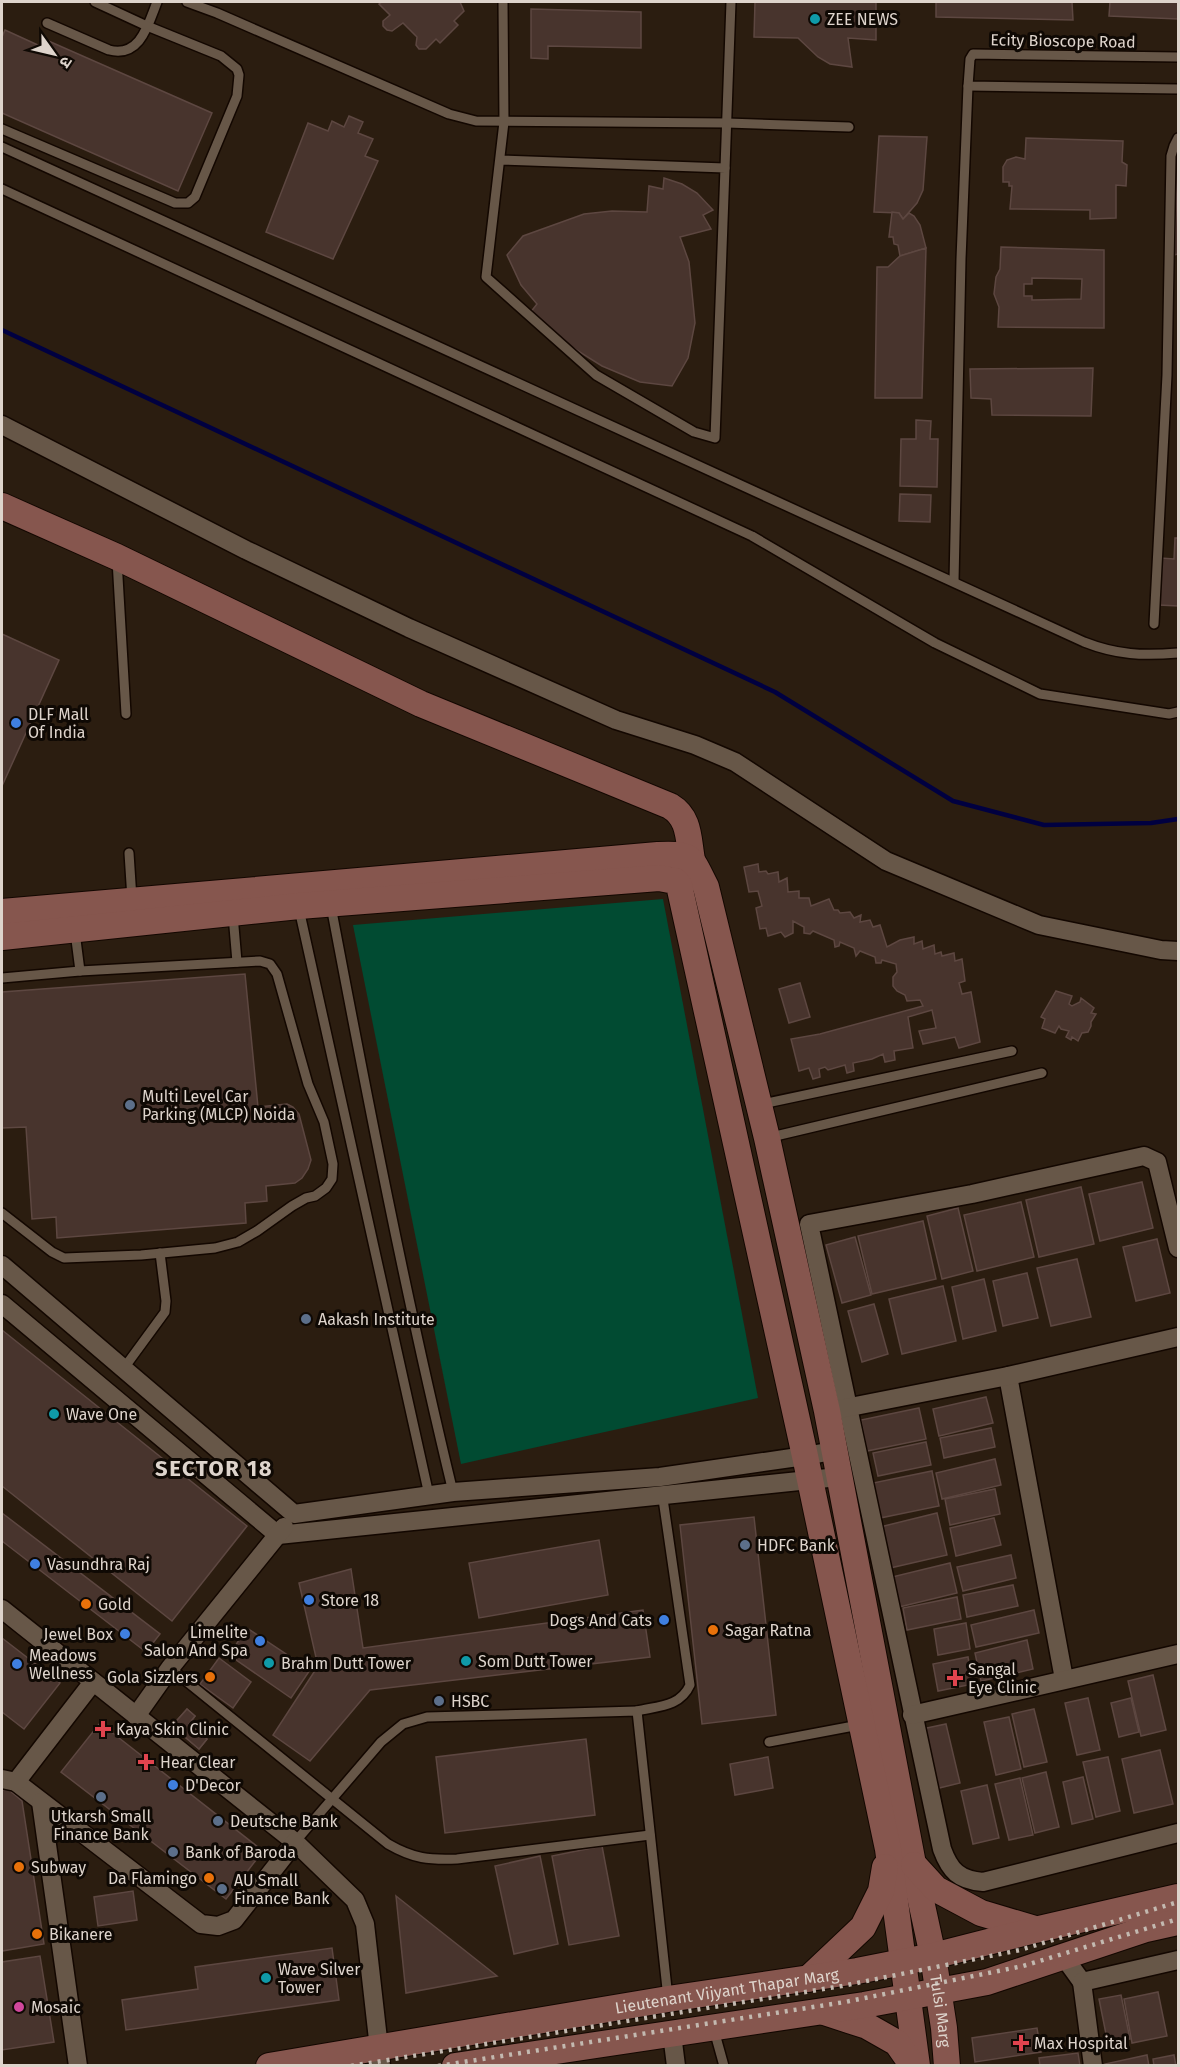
<svg xmlns="http://www.w3.org/2000/svg" width="1180" height="2067" font-family="'Fira Sans','Noto Sans Devanagari',sans-serif">
	<style>
		.green { fill: #014b32 }
		.lines { fill: none; stroke-linecap: round; stroke-linejoin: round }
		.stream { stroke: #000040; stroke-width: 4.5 }
		.building { fill: #48342d; stroke: #5d4741; stroke-width: 1.5; fill-rule: evenodd }
		.lane-casing { stroke: #130700; stroke-width: 12 }
		.street-casing { stroke: #130700; stroke-width: 21 }
		.secondary-casing { stroke: #130700; stroke-width: 28 }
		.lane { stroke: #675748; stroke-width: 9 }
		.street { stroke: #675748; stroke-width: 18 }
		.secondary { stroke: #86564e; stroke-width: 26 }
		.rail { stroke: #c3b9b0; stroke-width: 4.5; stroke-dasharray: 3 6; stroke-linecap: butt }
		.culture-dot { fill: #0f9aa8; stroke: #0f0904; stroke-width: 2 }
		.shop-dot { fill: #3f7fe0; stroke: #0f0904; stroke-width: 2 }
		.service-dot { fill: #5c6f8a; stroke: #0f0904; stroke-width: 2 }
		.food-dot { fill: #e8710a; stroke: #0f0904; stroke-width: 2 }
		.health-dot { fill: #e0444e; stroke: #0f0904; stroke-width: 2 }
		.hotel-dot { fill: #d1479c; stroke: #0f0904; stroke-width: 2 }
		.labels { text-anchor: middle; dominant-baseline: central; stroke-width: 6; stroke-linejoin: round; paint-order: stroke }
		.poi-label { font-size: 16px; fill: #ded4cc; stroke: #0f0904; text-anchor: start }
		.street-label { font-size: 16px; fill: #ded4cc; stroke: #0f0904 }
		.district-label { font-size: 22px; font-weight: bold; letter-spacing: 1.5px; fill: #ded4cc; stroke: #0f0904 }
	</style>
	<rect width="100%" height="100%" fill="#2b1d10"/>
	<polygon class="green" points="663,899 758,1398 461,1464 353,925"/>
	<g class="lines">
		<polyline class="stream" points="2,330 775,692 953,801 1044,825 1151,823 1178,819"/>
	</g>
	<g class="building">
		<polygon points="382,2 460,2 464,11 454,21 458,25 440,43 436,39 426,49 419,49 416,45 417,37 403,23 392,31 387,30 383,26 383,21 390,15 379,4"/>
		<polygon points="755,2 876,2 876,40 848,38 852,67 830,64 818,57 798,38 754,37"/>
		<polygon points="936,2 1072,2 1073,20 936,17"/>
		<polygon points="1110,2 1178,2 1178,19 1109,16"/>
		<polygon points="531,9 641,12 641,48 548,46 548,59 531,58"/>
		<polygon points="5,30 40,46 44,39 212,113 178,191 2,113 2,37"/>
		<polygon points="349,116 363,122 358,133 373,139 365,156 378,161 333,259 266,232 308,123 328,131 332,121 344,127"/>
		<polygon points="879,136 927,137 923,190 917,203 903,219 899,213 874,212"/>
		<polygon points="1026,138 1123,141 1122,162 1127,165 1126,186 1116,185 1116,218 1090,219 1090,210 1010,209 1012,186 1009,186 1009,182 1003,182 1003,167 1007,160 1016,157 1025,159"/>
		<polygon points="1178,165 1178,254 1174,255"/>
		<polygon points="664,178 682,184 697,193 713,210 703,215 711,229 680,237 689,262 695,323 688,358 672,386 640,382 602,366 562,341 530,313 537,304 521,285 507,255 523,236 584,214 612,211 647,212 649,186 663,189"/>
		<polygon points="892,212 899,213 903,219 909,213 914,216 920,225 926,248 900,256 898,245 894,244 893,237 889,237"/>
		<path d="M1001 247 1104 250V328L998 327 999 307 994 294 996 277 1000 269ZM1032 278 1082 279 1081 299 1032 300V296H1024V284H1032Z"/>
		<polygon points="926,248 922,398 875,398 877,267 888,267 900,256"/>
		<polygon points="1093,368 1091,416 992,415 991,399 971,398 970,369"/>
		<polygon points="916,420 931,421 930,439 938,439 937,487 900,486 901,439 916,439"/>
		<polygon points="900,494 931,495 930,522 899,521"/>
		<polygon points="1175,538 1178,538 1178,606 1159,605 1161,558 1174,559"/>
		<polygon points="2,634 59,660 2,786"/>
		<polygon points="758,864 759,872 766,871 768,874 778,872 779,882 787,878 788,892 799,891 799,898 809,898 811,906 829,899 834,910 838,910 840,913 850,912 854,918 861,915 860,922 870,920 873,927 880,925 887,947 900,940 914,937 914,944 922,941 923,949 934,945 935,954 941,952 942,956 954,953 955,961 962,959 965,981 959,983 962,994 971,992 980,1042 959,1048 955,1037 923,1044 919,1031 936,1028 932,1010 908,1017 913,1048 894,1051 895,1060 885,1062 883,1054 872,1059 853,1063 854,1071 847,1073 845,1065 828,1070 825,1067 819,1069 820,1077 813,1079 809,1068 799,1071 791,1039 820,1034 923,1006 920,1000 907,1001 905,995 897,991 893,986 893,977 897,972 896,964 882,960 881,963 876,963 875,957 860,951 856,956 854,948 840,942 839,946 835,947 834,940 813,931 810,934 804,933 804,927 793,921 793,933 785,937 781,932 768,936 766,928 760,929 756,908 762,906 758,891 749,892 744,867"/>
		<polygon points="245,974 258,1107 287,1104 293,1107 299,1114 311,1160 308,1169 302,1178 295,1183 266,1186 267,1201 245,1203 246,1223 57,1238 56,1217 32,1219 26,1127 2,1128 2,992"/>
		<polygon points="800,983 810,1017 789,1023 779,989"/>
		<polygon points="1056,991 1072,996 1069,1004 1072,1006 1080,1002 1081,998 1094,1008 1091,1013 1096,1014 1091,1022 1091,1026 1088,1032 1082,1033 1078,1041 1072,1037 1071,1040 1066,1037 1069,1031 1061,1029 1059,1026 1055,1033 1042,1028 1045,1019 1041,1017"/>
		<polygon points="1142,1182 1153,1228 1100,1241 1089,1194"/>
		<polygon points="1081,1187 1094,1244 1039,1257 1026,1200"/>
		<polygon points="1021,1202 1034,1257 977,1271 964,1215"/>
		<polygon points="958,1208 973,1271 942,1279 927,1216"/>
		<polygon points="923,1221 936,1279 872,1294 858,1236"/>
		<polygon points="855,1237 871,1295 842,1303 826,1245"/>
		<polygon points="1157,1239 1170,1293 1136,1301 1123,1247"/>
		<polygon points="1077,1259 1091,1317 1051,1326 1037,1268"/>
		<polygon points="1027,1273 1038,1318 1003,1326 993,1281"/>
		<polygon points="984,1279 996,1331 963,1339 952,1287"/>
		<polygon points="943,1286 956,1341 902,1354 889,1299"/>
		<polygon points="874,1304 888,1354 862,1362 848,1311"/>
		<polygon points="2,1330 247,1526 172,1621 2,1486"/>
		<polygon points="986,1397 993,1423 939,1436 933,1409"/>
		<polygon points="919,1408 926,1439 867,1451 861,1420"/>
		<polygon points="991,1428 995,1447 944,1458 940,1438"/>
		<polygon points="926,1442 931,1465 878,1476 873,1453"/>
		<polygon points="995,1459 1001,1485 942,1499 936,1473"/>
		<polygon points="932,1471 939,1506 880,1518 873,1483"/>
		<polygon points="995,1489 1000,1514 950,1525 945,1499"/>
		<polygon points="2,1513 160,1634 146,1652 2,1541"/>
		<polygon points="937,1513 947,1555 890,1568 880,1527"/>
		<polygon points="754,1517 776,1715 702,1724 680,1525"/>
		<polygon points="994,1518 1001,1545 956,1556 950,1528"/>
		<polygon points="599,1540 608,1595 479,1618 469,1563"/>
		<polygon points="1011,1555 1016,1578 963,1591 957,1567"/>
		<polygon points="950,1563 957,1593 899,1607 892,1577"/>
		<polygon points="351,1569 363,1648 643,1610 650,1657 370,1690 310,1761 273,1735 318,1666 299,1583"/>
		<polygon points="1013,1585 1018,1606 967,1617 963,1595"/>
		<polygon points="957,1597 961,1619 907,1630 903,1608"/>
		<polygon points="1034,1610 1039,1633 976,1647 971,1625"/>
		<polygon points="966,1623 970,1649 938,1655 934,1629"/>
		<polygon points="247,1628 310,1670 291,1698 229,1655"/>
		<polygon points="2,1638 60,1683 24,1729 2,1712"/>
		<polygon points="1027,1640 1033,1669 981,1681 975,1653"/>
		<polygon points="968,1657 973,1684 938,1691 933,1664"/>
		<polygon points="219,1658 251,1682 233,1708 200,1684"/>
		<polygon points="1153,1675 1166,1730 1141,1736 1128,1681"/>
		<polygon points="1088,1698 1100,1750 1077,1755 1065,1703"/>
		<polygon points="1131,1698 1139,1732 1119,1737 1111,1703"/>
		<polygon points="187,1709 195,1716 189,1724 207,1739 199,1749 172,1726"/>
		<polygon points="187,1709 195,1716 189,1724 207,1739 199,1749 172,1726"/>
		<polygon points="1034,1709 1047,1762 1024,1767 1012,1714"/>
		<polygon points="1009,1717 1021,1769 996,1775 984,1722"/>
		<polygon points="100,1723 263,1851 226,1899 61,1772"/>
		<polygon points="946,1724 960,1783 931,1790 917,1730"/>
		<polygon points="586,1739 595,1815 445,1833 436,1757"/>
		<polygon points="1160,1750 1173,1804 1134,1813 1122,1759"/>
		<polygon points="768,1757 773,1788 735,1795 730,1764"/>
		<polygon points="1108,1757 1120,1811 1096,1817 1083,1762"/>
		<polygon points="1046,1772 1059,1827 1035,1833 1022,1778"/>
		<polygon points="1083,1777 1093,1819 1072,1824 1063,1782"/>
		<polygon points="1020,1778 1033,1835 1009,1840 995,1784"/>
		<polygon points="987,1785 999,1838 973,1844 961,1791"/>
		<polygon points="8,1789 22,1801 44,1944 2,1951 2,1790"/>
		<polygon points="602,1846 619,1936 569,1945 552,1856"/>
		<polygon points="540,1856 558,1944 514,1954 495,1866"/>
		<polygon points="133,1891 137,1920 98,1926 94,1897"/>
		<polygon points="396,1896 497,1976 406,1993"/>
		<polygon points="332,1948 339,2000 126,2030 122,2000 198,1989 195,1967"/>
		<polygon points="40,1956 54,2042 2,2050 2,1962"/>
		<polygon points="1158,1992 1167,2036 1132,2043 1124,1999"/>
		<polygon points="1121,1995 1130,2039 1108,2044 1099,1999"/>
		<polygon points="1037,2028 1041,2052 975,2062 972,2038"/>
		<polygon points="1078,2053 1080,2066 1040,2066 1039,2058"/>
		<polygon points="1147,2055 1149,2066 1105,2066 1105,2064"/>
		<polygon points="1174,2055 1176,2066 1154,2066 1153,2059"/>
	</g>
	<g class="lines">
		<g class="lane-casing">
			<g id="lane">
				<polyline points="187,2 217,13 449,114 476,121 727,123 849,127"/>
				<path d="M47 23 109 50C140 58 148 25 157 2"/>
				<polyline points="1178,57 973,54 970,59 968,86 1178,89"/>
				<polyline points="2,129 175,203 188,203 195,197 237,96 239,75 237,69 221,56 147,26 95,2"/>
				<path d="M2 147 1084 642C1117 655 1143 656 1178 653"/>
				<polyline points="500,160 725,168 715,438 694,432 596,375 486,277 504,122 503,2"/>
				<polyline points="725,168 731,2"/>
				<polyline points="2,189 752,536 935,643 1040,694 1169,714 1178,712"/>
				<polyline points="117,560 126,714"/>
				<polyline points="954,581 961,259 968,86"/>
				<polyline points="1154,624 1167,375 1171,156 1174,146 1178,138"/>
				<polyline points="129,853 132,899"/>
				<path d="M331 906C368 1102 406 1298 453 1492"/>
				<polyline points="299,909 429,1495"/>
				<polyline points="233,915 237,962"/>
				<polyline points="75,932 80,971"/>
				<polyline points="2,978 80,971 260,961 270,964 277,974 308,1084 324,1122 333,1164 332,1179 326,1188 315,1196 306,1198 292,1206 257,1231 238,1242 215,1248 141,1255 64,1258 52,1252 2,1213"/>
				<polyline points="762,1104 1012,1051"/>
				<polyline points="767,1138 1042,1073"/>
				<polyline points="124,1368 165,1312 166,1301 160,1253"/>
				<path d="M170 1668 388 1844C414 1859 429 1860 457 1859L650 1835"/>
				<path d="M637 1711C658 1706 680 1707 690 1685L662 1492"/>
				<polyline points="769,1742 859,1725"/>
				<polyline points="295,1842 381,1742 403,1724 427,1717 637,1711 668,1998"/>
				<polyline points="714,2030 724,2066"/>
			</g>
		</g>
		<g class="street-casing">
			<g id="street">
				<polyline points="2,425 246,550 409,628 616,720 695,745 735,762 886,861 1039,925 1161,950 1178,951"/>
				<path d="M1178 1248 1157 1162 1144 1156 972 1194 809 1224 942 1849C950 1871 959 1880 983 1882L1178 1833"/>
				<polyline points="2,1265 294,1514 453,1492 660,1477 805,1456 833,1451"/>
				<polyline points="2,1304 278,1535 838,1477"/>
				<polyline points="1008,1376 1064,1679"/>
				<polyline points="835,1410 1008,1376 1178,1337"/>
				<polyline points="2,1609 295,1842 355,1900 365,1924 381,2066"/>
				<polyline points="912,1715 1178,1654"/>
				<polyline points="136,1716 170,1668 284,1527"/>
				<polyline points="2,1779 16,1782 201,1924 218,1926 234,1920 295,1842"/>
				<polyline points="16,1782 93,1682"/>
				<polyline points="41,1802 78,2066"/>
				<polyline points="1064,1957 1082,1982 1178,1960"/>
				<polyline points="1082,1982 1093,2066"/>
				<polyline points="672,2034 676,2066"/>
			</g>
		</g>
		<g class="secondary-casing">
			<g id="secondary">
				<path d="M2 506 117 557 421 704 670 806C690 818 688 838 692 860L685 869"/>
				<path id="s1" d="M2 912 658 855C694 854 690 856 706 887L767 1138 827 1411 913 1864 933 1956 944 2028 947 2066"/>
				<polyline points="2,937 299,906 659,878 675,881 679,885 805,1456 888,1849 917,2066"/>
				<polyline points="914,1865 936,1889 981,1913 1035,1929"/>
				<polyline points="808,1979 863,1927 881,1891 885,1867"/>
				<polyline points="827,2013 867,2026 897,2043 913,2066"/>
				<path id="s2" d="M269 2066 668 1999 857 1971 933 1956 1035 1930 1178 1897"/>
				<polyline points="455,2066 864,2005 987,1982 1146,1929 1178,1922"/>
			</g>
		</g>
		<use href="#lane" class="lane"/>
		<use href="#street" class="street"/>
		<use href="#secondary" class="secondary"/>
		<g class="rail">
			<polyline points="351,2066 842,1986 1020,1950 1178,1902"/>
			<polyline points="438,2066 845,2002 1023,1966 1178,1919"/>
		</g>
	</g>
	<g class="culture-dot">
		<circle cx="815" cy="19" r="6"/>
		<circle cx="54" cy="1414" r="6"/>
		<circle cx="466" cy="1661" r="6"/>
		<circle cx="269" cy="1663" r="6"/>
		<circle cx="266" cy="1978" r="6"/>
	</g>
	<g class="shop-dot">
		<circle cx="16" cy="723" r="6"/>
		<circle cx="35" cy="1564" r="6"/>
		<circle cx="309" cy="1600" r="6"/>
		<circle cx="664" cy="1620" r="6"/>
		<circle cx="125" cy="1634" r="6"/>
		<circle cx="260" cy="1641" r="6"/>
		<circle cx="17" cy="1664" r="6"/>
		<circle cx="173" cy="1785" r="6"/>
	</g>
	<g class="service-dot">
		<circle cx="130" cy="1105" r="6"/>
		<circle cx="306" cy="1319" r="6"/>
		<circle cx="745" cy="1545" r="6"/>
		<circle cx="439" cy="1701" r="6"/>
		<circle cx="101" cy="1797" r="6"/>
		<circle cx="218" cy="1821" r="6"/>
		<circle cx="173" cy="1852" r="6"/>
		<circle cx="222" cy="1889" r="6"/>
	</g>
	<g class="food-dot">
		<circle cx="86" cy="1604" r="6"/>
		<circle cx="713" cy="1630" r="6"/>
		<circle cx="210" cy="1677" r="6"/>
		<circle cx="19" cy="1867" r="6"/>
		<circle cx="209" cy="1878" r="6"/>
		<circle cx="37" cy="1934" r="6"/>
	</g>
	<g class="health-dot">
		<path d="M952 1669h6v6h6v6h-6v6h-6v-6h-6v-6h6z"/>
		<path d="M100 1720h6v6h6v6h-6v6h-6v-6h-6v-6h6z"/>
		<path d="M143 1753h6v6h6v6h-6v6h-6v-6h-6v-6h6z"/>
		<path d="M1018 2034h6v6h6v6h-6v6h-6v-6h-6v-6h6z"/>
	</g>
	<circle class="hotel-dot" cx="19" cy="2007" r="6"/>
	<g class="labels">
		<g class="poi-label">
			<text x="827" y="19">ZEE NEWS</text>
			<text x="28" y="714">DLF Mall<tspan x="28" dy="18">Of India</tspan></text>
			<text x="142" y="1096">Multi Level Car<tspan x="142" dy="18">Parking (MLCP) Noida</tspan></text>
			<text x="318" y="1319">Aakash Institute</text>
			<text x="66" y="1414">Wave One</text>
			<text x="757" y="1545">HDFC Bank</text>
			<text x="47" y="1564">Vasundhra Raj</text>
			<text x="321" y="1600">Store 18</text>
			<text x="98" y="1604">Gold</text>
			<text x="652" y="1620" text-anchor="end">Dogs And Cats</text>
			<text x="725" y="1630">Sagar Ratna</text>
			<text x="248" y="1632" text-anchor="end">Limelite<tspan x="248" dy="18">Salon And Spa</tspan></text>
			<text x="113" y="1634" text-anchor="end">Jewel Box</text>
			<text x="29" y="1655">Meadows<tspan x="29" dy="18">Wellness</tspan></text>
			<text x="478" y="1661">Som Dutt Tower</text>
			<text x="281" y="1663">Brahm Dutt Tower</text>
			<text x="968" y="1669">Sangal<tspan x="968" dy="18">Eye Clinic</tspan></text>
			<text x="198" y="1677" text-anchor="end">Gola Sizzlers</text>
			<text x="451" y="1701">HSBC</text>
			<text x="116" y="1729">Kaya Skin Clinic</text>
			<text x="160" y="1762">Hear Clear</text>
			<text x="185" y="1785">D'Decor</text>
			<text x="101" y="1816" text-anchor="middle">Utkarsh Small<tspan x="101" dy="18">Finance Bank</tspan></text>
			<text x="230" y="1821">Deutsche Bank</text>
			<text x="185" y="1852">Bank of Baroda</text>
			<text x="31" y="1867">Subway</text>
			<text x="197" y="1878" text-anchor="end">Da Flamingo</text>
			<text x="234" y="1880">AU Small<tspan x="234" dy="18">Finance Bank</tspan></text>
			<text x="49" y="1934">Bikanere</text>
			<text x="278" y="1969">Wave Silver<tspan x="278" dy="18">Tower</tspan></text>
			<text x="31" y="2007">Mosaic</text>
			<text x="1034" y="2043">Max Hospital</text>
		</g>
		<g class="street-label">
			<text transform="translate(1063 41) rotate(1)">Ecity Bioscope Road</text>
			<text stroke="none"><textPath href="#s2" startOffset="464">Lieutenant Vijyant Thapar Marg</textPath></text>
			<text stroke="none"><textPath href="#s1" startOffset="1872">Tulsi Marg</textPath></text>
		</g>
		<g class="district-label">
			<text x="214" y="1468">SECTOR 18</text>
		</g>
	</g>
	<rect width="1180" height="2067" fill="none" stroke="#ded4cc" stroke-width="6"/>
	<g transform="translate(54 54) rotate(124)" stroke="#0f0904" stroke-width="4.5" paint-order="stroke">
	<path d="M0-4.5L10 22L0 15L-10 22Z" fill="#ded4cc"/>
	<text y="-9" font-size="16" font-weight="bold" text-anchor="middle" fill="#ded4cc">उ</text>
	</g>
</svg>
